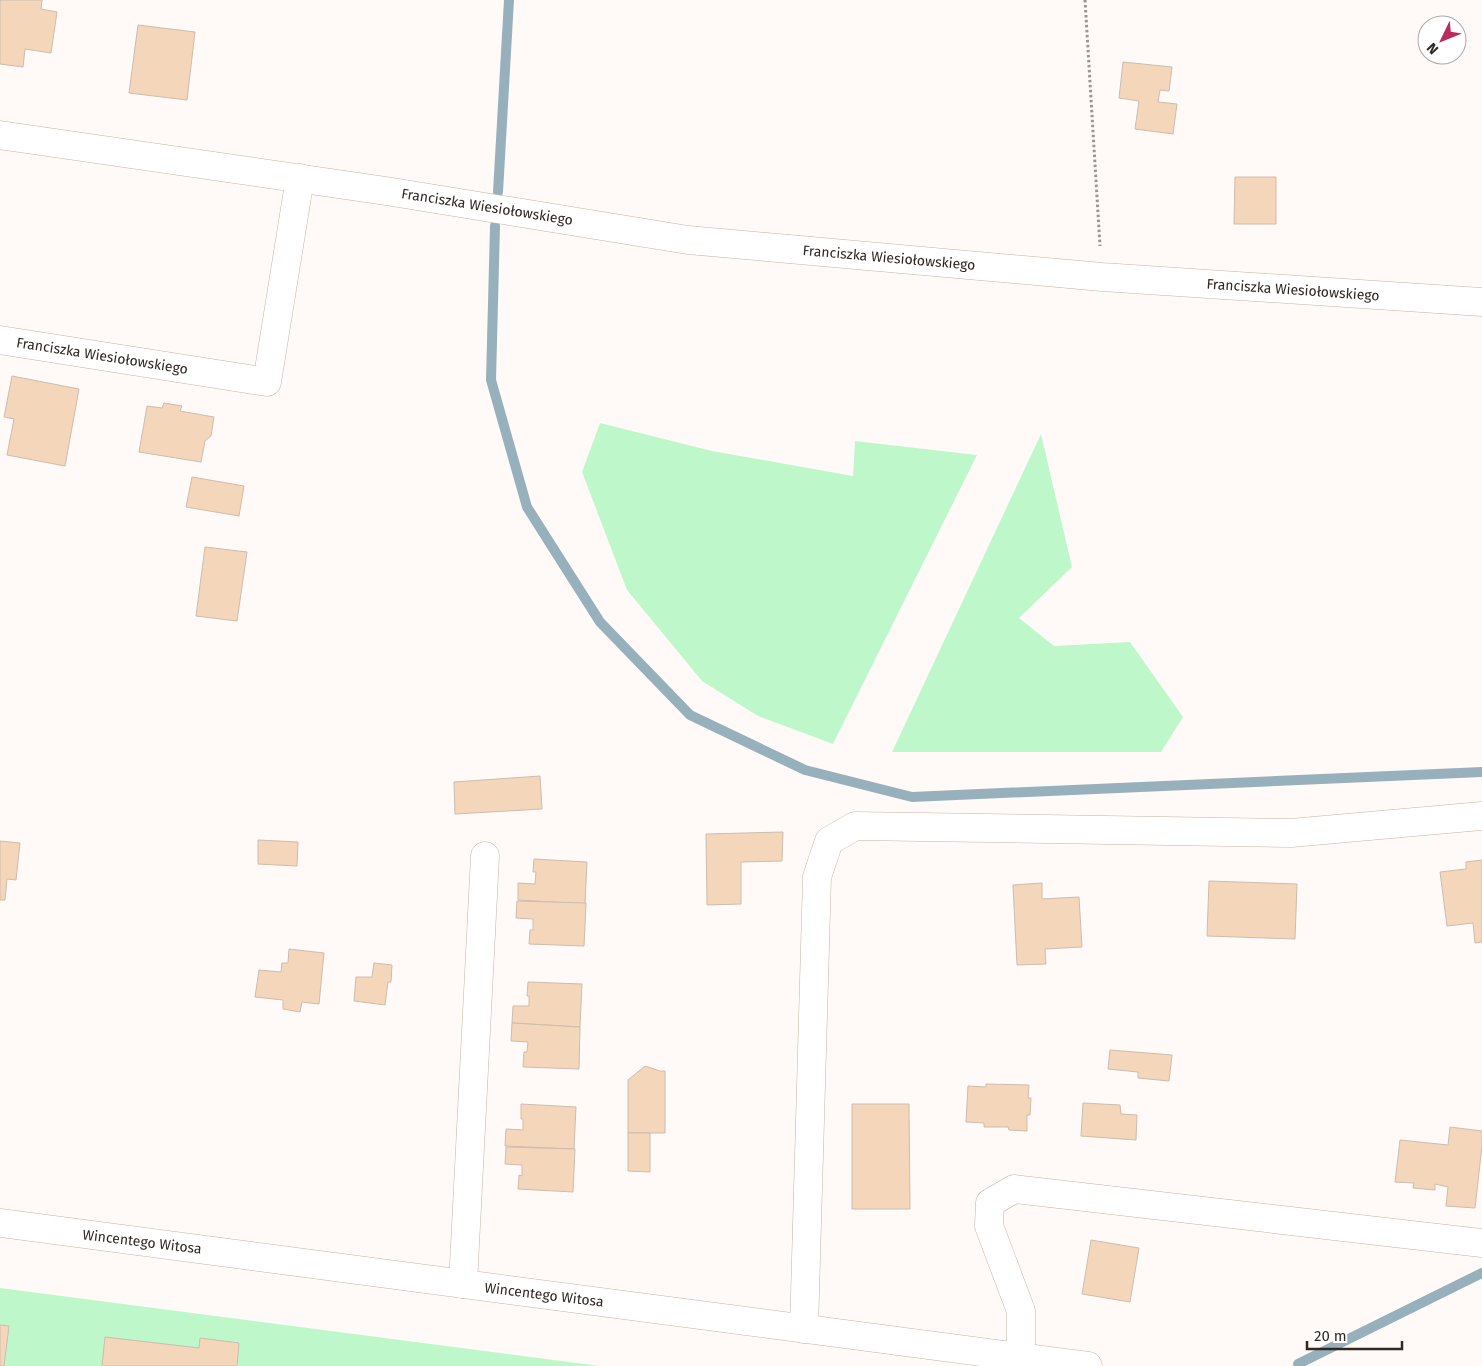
<svg xmlns="http://www.w3.org/2000/svg" width="1482" height="1366" font-family="'Fira Sans',sans-serif">
	<style>
		.green { fill: #bef8ca }
		.lines { fill: none; stroke-linecap: round; stroke-linejoin: round }
		.stream { stroke: #97b1bc; stroke-width: 10 }
		.building { fill: #f4d6bb; stroke: #cebcad }
		.minor-casing { stroke: #c6b2a5; stroke-width: 29 }
		.path { stroke: #9b9591; stroke-width: 3; stroke-dasharray: 2.5 2.5; stroke-linecap: butt }
		.minor { stroke: #fff; stroke-width: 28 }
		.labels { text-anchor: middle; dominant-baseline: central; stroke-width: 4.5; stroke-linejoin: round; paint-order: stroke }
		.street-label { font-size: 14px; fill: #302823; stroke: #fff }
	</style>
	<rect width="100%" height="100%" fill="#fffaf8"/>
	<g class="green">
		<polygon points="600,423 712,451 853,476 855,441 977,455 833,744 758,716 702,681 627,590 582,472"/>
		<polygon points="1041,434 1072,567 1019,618 1054,646 1130,642 1183,717 1161,752 892,752"/>
		<polygon points="0,1288 600,1366 0,1366"/>
	</g>
	<g class="lines">
		<g class="stream">
			<polyline points="498,192 509,0"/>
			<polyline points="495,226 491,380 527,507 600,622 690,715 805,770 912,797 1482,772"/>
			<polyline points="1298,1364 1482,1273"/>
		</g>
	</g>
	<g class="building">
		<polygon points="0,0 42,0 41,9 57,12 51,53 25,49 23,67 0,64"/>
		<polygon points="138,25 195,32 187,100 129,93"/>
		<polygon points="1123,62 1172,67 1169,91 1160,90 1158,102 1177,104 1173,134 1135,129 1139,101 1119,98"/>
		<polygon points="1235,177 1276,177 1276,224 1234,224"/>
		<polygon points="12,376 79,389 65,466 7,455 14,419 4,417"/>
		<polygon points="164,403 182,406 180,411 214,417 211,436 205,441 201,462 139,452 147,406 162,408"/>
		<polygon points="192,477 244,486 239,516 186,507"/>
		<polygon points="205,547 247,552 237,621 196,616"/>
		<polygon points="540,776 542,809 455,814 454,782"/>
		<polygon points="783,832 782,861 741,862 741,904 707,905 706,834"/>
		<polygon points="258,840 298,842 297,866 258,864"/>
		<polygon points="0,841 20,843 16,880 7,879 5,900 0,900"/>
		<polygon points="534,859 587,862 585,904 518,900 518,883 535,884 536,872 533,872"/>
		<polygon points="1482,860 1482,942 1475,943 1473,923 1447,926 1440,872 1466,869 1466,862"/>
		<polygon points="1209,881 1297,884 1295,939 1207,936"/>
		<polygon points="1042,883 1042,899 1079,897 1082,947 1045,949 1046,964 1017,965 1013,885"/>
		<polygon points="517,901 586,903 584,946 529,944 530,930 533,930 533,919 516,918"/>
		<polygon points="289,949 324,953 319,1004 302,1002 300,1012 283,1009 283,1000 255,997 259,970 281,972 282,963 288,963"/>
		<polygon points="374,963 392,965 391,982 388,982 385,1005 354,1001 356,977 372,977"/>
		<polygon points="528,982 582,984 580,1027 512,1023 513,1006 529,1006 529,996 527,996"/>
		<polygon points="512,1023 580,1027 579,1069 523,1067 524,1052 527,1052 528,1042 511,1041"/>
		<polygon points="1110,1050 1172,1055 1169,1081 1138,1078 1138,1072 1108,1069"/>
		<polygon points="645,1066 660,1071 665,1071 665,1133 628,1133 628,1080"/>
		<polygon points="986,1084 1029,1085 1028,1098 1031,1098 1030,1115 1027,1115 1027,1131 1009,1130 1008,1127 984,1127 984,1123 966,1122 968,1086 986,1087"/>
		<polygon points="1083,1103 1120,1105 1121,1114 1137,1115 1136,1140 1081,1136"/>
		<polygon points="521,1104 576,1107 574,1149 505,1146 506,1129 523,1130 523,1119 521,1119"/>
		<polygon points="852,1104 909,1104 910,1209 852,1209"/>
		<polygon points="1450,1127 1482,1131 1482,1146 1475,1208 1446,1206 1448,1187 1435,1184 1435,1190 1413,1188 1414,1183 1395,1182 1400,1140 1448,1145"/>
		<polygon points="628,1133 650,1133 650,1172 628,1171"/>
		<polygon points="506,1147 575,1149 573,1192 518,1189 519,1175 522,1176 522,1165 505,1164"/>
		<polygon points="1091,1240 1139,1248 1130,1302 1082,1294"/>
		<polygon points="0,1325 9,1326 4,1366 0,1366"/>
		<polygon points="105,1337 199,1348 200,1338 239,1343 237,1366 102,1366"/>
	</g>
	<g class="lines">
		<g class="minor-casing">
			<g id="minor">
				<polyline points="0,135 386,191 688,240 1102,277 1482,302"/>
				<polyline points="0,340 267,382 300,178"/>
				<polyline points="0,1223 1088,1366"/>
				<polyline points="463,1284 485,856"/>
				<polyline points="804,1329 817,877 829,841 855,826 1291,833 1482,816"/>
				<polyline points="1021,1357 1021,1311 989,1226 990,1203 1014,1189 1482,1243"/>
			</g>
		</g>
		<polyline class="path" points="1085,0 1100,246"/>
		<use href="#minor" class="minor"/>
	</g>
	<g class="labels">
		<g class="street-label">
			<text transform="translate(487 207) rotate(9)">Franciszka Wiesiołowskiego</text>
			<text transform="translate(889 258) rotate(5)">Franciszka Wiesiołowskiego</text>
			<text transform="translate(1293 290) rotate(4)">Franciszka Wiesiołowskiego</text>
			<text transform="translate(102 356) rotate(9)">Franciszka Wiesiołowskiego</text>
			<text transform="translate(142 1242) rotate(7)">Wincentego Witosa</text>
			<text transform="translate(544 1295) rotate(7)">Wincentego Witosa</text>
		</g>
	</g>
	<g transform="translate(1442 40) rotate(227)"><circle r="24" fill="#ffffff" stroke="#aca9a7"/>
	<path d="M0-4L9 19L0 12L-9 19Z" fill="#ba2c5b"/>
	<text y="-8" font-size="14" font-weight="bold" text-anchor="middle" fill="#302823">N</text>
	</g>
	<path d="M1307 1341v8h95v-8" fill="none" stroke="#302823" stroke-width="2.5"/>
	<text x="1314" y="1341" font-size="15" fill="#302823" stroke="#ffffff" stroke-width="4" paint-order="stroke">20 m</text>
</svg>
